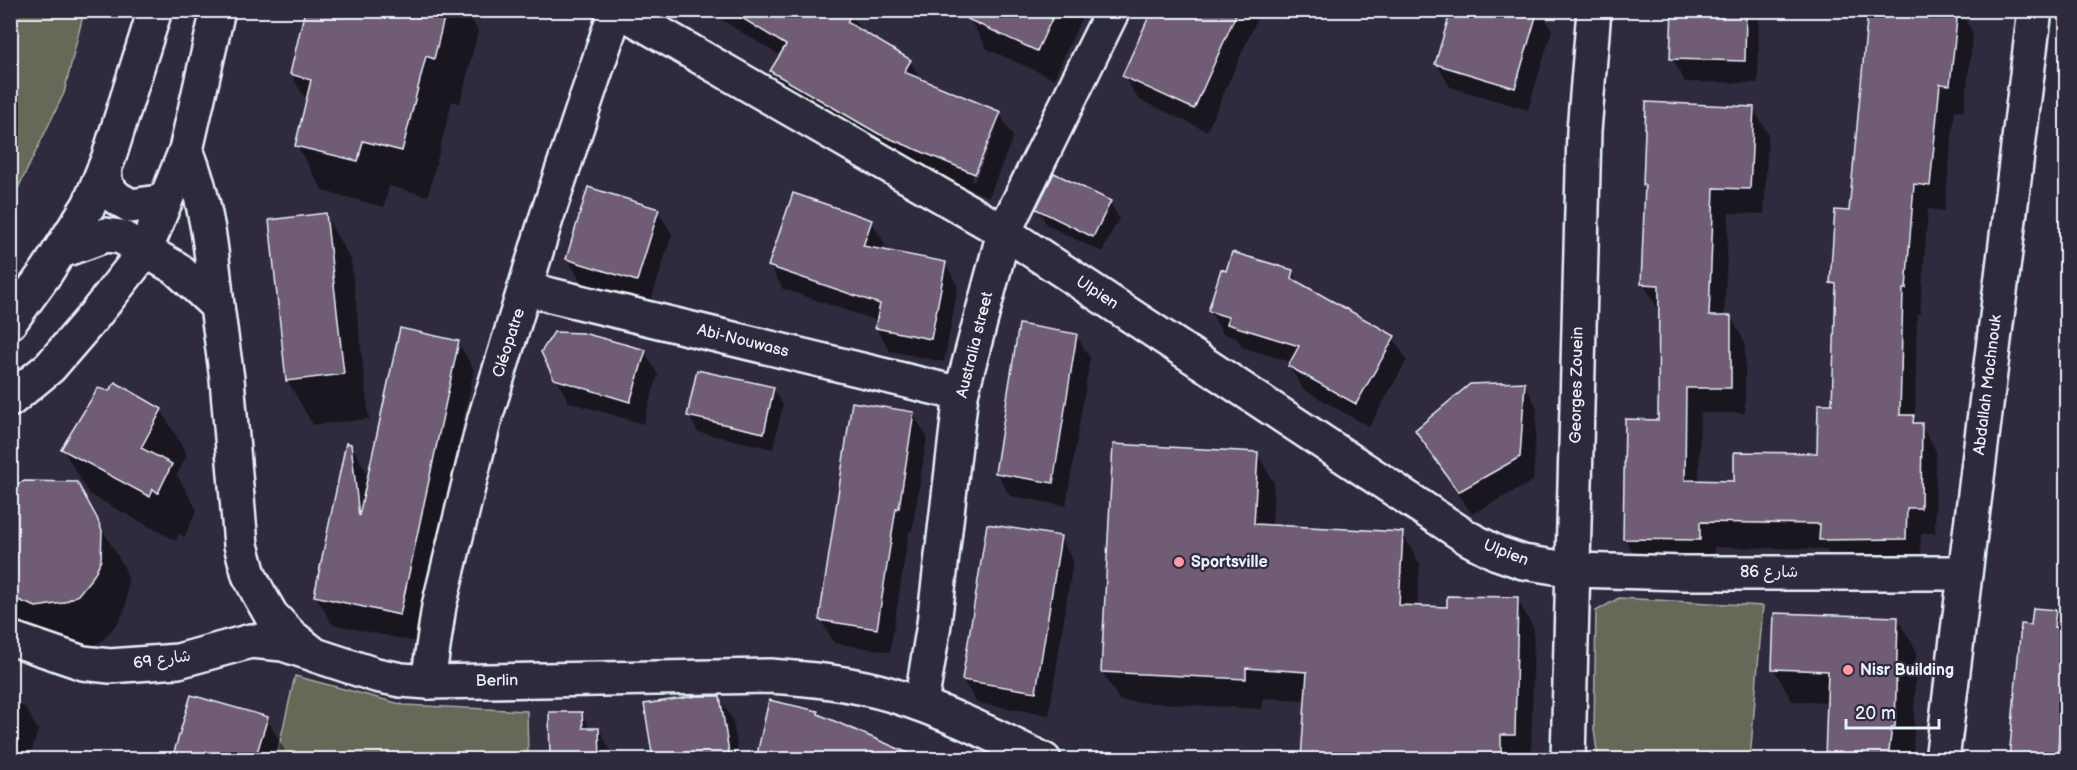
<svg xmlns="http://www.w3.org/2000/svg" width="2077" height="770" font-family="'Balsamiq Sans','Playpen Sans Arabic',sans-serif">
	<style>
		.green { fill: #666759; stroke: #a7aca8; stroke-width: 1.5 }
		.shadow { fill: #0007; fill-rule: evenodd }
		.building { fill: #6f5b74; stroke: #e8f1f8; stroke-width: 1.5 }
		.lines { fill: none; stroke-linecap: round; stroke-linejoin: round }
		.minor-casing { stroke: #e8f1f8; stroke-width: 38 }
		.highway-casing { stroke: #e8f1f8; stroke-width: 38 }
		.minor { stroke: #2f2a3d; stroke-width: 33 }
		.highway { stroke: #2f2a3d; stroke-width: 33 }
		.poi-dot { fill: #ff9aa2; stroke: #2f2a3d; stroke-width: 2 }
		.labels { text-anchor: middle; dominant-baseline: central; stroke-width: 4.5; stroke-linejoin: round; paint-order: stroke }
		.street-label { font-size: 16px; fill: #e8f1f8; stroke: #2f2a3d }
		.poi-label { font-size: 16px; font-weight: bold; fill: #e8f1f8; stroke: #2f2a3d; text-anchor: start }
	</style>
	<rect width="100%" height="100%" fill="#2f2a3d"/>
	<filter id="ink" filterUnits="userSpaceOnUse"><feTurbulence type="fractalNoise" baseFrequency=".0167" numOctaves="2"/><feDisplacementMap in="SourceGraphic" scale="12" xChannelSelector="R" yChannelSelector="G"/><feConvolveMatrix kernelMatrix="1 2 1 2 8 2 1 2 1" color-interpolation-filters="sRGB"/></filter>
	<g filter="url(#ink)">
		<g class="green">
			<polygon points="11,10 84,11 64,93 11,203"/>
			<polygon points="1619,598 1763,606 1750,759 1598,759 1594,729 1596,611"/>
			<polygon points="295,676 404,705 527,711 528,759 276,759"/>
		</g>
		<g class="shadow">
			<polygon points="305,10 466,10 478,31 460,104 452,101 428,196 389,186 384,207 323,191 297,146 307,102 291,74"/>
			<path d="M705 10H847L851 13 862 33 910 61 921 81 1000 114 1013 137 989 197 894 157 785 94 772 71 781 56ZM993 127H997L974 182 971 181Z"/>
			<polygon points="975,10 1085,10 1054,79 987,49 970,20"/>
			<polygon points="1154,10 1261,10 1207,131 1138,99 1124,76"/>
			<polygon points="1452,10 1540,10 1552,30 1528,110 1450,87 1437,64"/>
			<polygon points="1673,10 1759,10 1758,83 1685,82 1672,58"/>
			<polygon points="1869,10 1960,10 1973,33 1964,111 1955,110 1944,211 1928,209 1920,314 1917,314 1915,420 1917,425 1921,425 1936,451 1935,533 1921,533 1920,565 1836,566 1826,549 1714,547 1714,565 1639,564 1625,538 1660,421 1660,309 1658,309 1643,283 1647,189 1644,184 1753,108 1768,134 1764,214 1729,213 1724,317 1731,317 1745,343 1745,413 1700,413 1699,482 1735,482 1819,454 1834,406 1837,293 1831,283 1850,213"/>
			<polygon points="1110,202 1119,218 1102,252 1047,225 1038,209"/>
			<polygon points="658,211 672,234 650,304 581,282 568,259"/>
			<polygon points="325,215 351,260 369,419 313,425 287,380"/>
			<polygon points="871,221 885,244 882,251 945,263 958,287 944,362 890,351 876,328 878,321 783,289 770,266"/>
			<polygon points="1292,271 1300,284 1393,337 1407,360 1369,427 1303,389 1289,366 1291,362 1242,347 1237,338 1223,334 1210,311 1227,273"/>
			<polygon points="1076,335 1090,358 1066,506 1010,496 997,473"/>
			<polygon points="458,342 474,370 416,642 332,624 316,596 351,445 367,473 368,482"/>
			<polygon points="645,352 658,375 643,424 569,402 556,378"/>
			<polygon points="1524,383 1537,407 1533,481 1472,514 1431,454 1417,431"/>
			<polygon points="773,389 783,405 773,449 698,432 689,416"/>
			<polygon points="161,410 187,455 177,475 197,510 184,537 179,533 176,541 89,494 63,449"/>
			<polygon points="913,414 927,437 912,531 909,531 890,652 834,643 821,620"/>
			<polygon points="1257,453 1274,483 1272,526 1403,534 1420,564 1417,607 1449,608 1517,599 1534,629 1531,760 1303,760 1307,700 1263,698 1262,709 1120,701 1102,671"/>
			<polygon points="76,484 123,565 128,577 126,606 120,620 103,640 89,648 18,628 10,619 10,488"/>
			<polygon points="1060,538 1073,561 1049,715 977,703 963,680"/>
			<polygon points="2055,612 2066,630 2066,760 2011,760 2013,714 2032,626"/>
			<polygon points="1897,618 1916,650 1913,758 1807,760 1808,752 1827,754 1829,702 1792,701 1774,669"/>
			<polygon points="192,697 267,719 288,756 287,760 174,760"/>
			<polygon points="719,697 733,721 739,760 654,760 646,706"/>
			<polygon points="10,702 25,707 38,730 29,760 10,760"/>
			<polygon points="770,702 817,712 820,717 901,752 905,760 758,759"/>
			<polygon points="581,713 591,730 599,729 612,753 612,760 551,760 550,714"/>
		</g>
		<g class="building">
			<polygon points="305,10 446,10 434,59 426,56 402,151 363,141 358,161 295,146 311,80 290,74"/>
			<polygon points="729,10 853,10 847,22 911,60 904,72 1001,112 975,174 879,134 770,71 786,45"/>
			<polygon points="948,10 1056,10 1037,51"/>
			<polygon points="1152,10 1238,10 1194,109 1122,76"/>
			<polygon points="1451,10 1538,10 1515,88 1435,64"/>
			<polygon points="1672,10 1746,10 1745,61 1670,59"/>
			<polygon points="1868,10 1958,10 1950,85 1940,84 1930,186 1914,184 1906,289 1903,289 1900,415 1914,415 1913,423 1922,423 1921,508 1907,508 1906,539 1819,540 1820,524 1700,522 1700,540 1623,539 1625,419 1658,420 1659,285 1641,284 1645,185 1643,185 1646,102 1754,107 1750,189 1714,188 1709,316 1731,316 1731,388 1686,388 1685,480 1734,481 1734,452 1817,453 1818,404 1832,404 1836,284 1830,283 1835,210 1849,211"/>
			<polygon points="1054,173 1111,201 1093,237 1036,209"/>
			<polygon points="588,187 659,209 637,281 566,259"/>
			<polygon points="793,193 872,220 863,246 946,262 931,339 875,328 880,304 768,266"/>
			<polygon points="326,213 344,374 286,381 269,220"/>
			<polygon points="1232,252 1293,270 1291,278 1395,336 1356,404 1288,366 1299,346 1227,324 1228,317 1208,311 1221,269 1226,271"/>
			<polygon points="1019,324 1077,334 1053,483 995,473"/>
			<polygon points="400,328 459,341 400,615 314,596 346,443 351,444 359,516"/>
			<polygon points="554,332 583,333 646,350 630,402 554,379 541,352"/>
			<polygon points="697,370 774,387 764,433 687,416"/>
			<polygon points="115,382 162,409 141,448 172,464 158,493 153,489 150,497 61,449 98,388 109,391"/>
			<polygon points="1525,382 1520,457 1458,492 1415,430 1470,384"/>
			<polygon points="852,402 914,412 899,508 896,508 877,629 819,620"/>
			<polygon points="1113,444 1258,452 1254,524 1403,532 1399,605 1447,607 1447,596 1518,597 1515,735 1501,735 1501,759 1301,759 1307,672 1246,668 1246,679 1101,672"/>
			<polygon points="25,481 77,482 97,518 102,531 101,560 94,575 78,595 63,603 36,607 10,597 10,486"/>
			<polygon points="987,524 1061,536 1036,692 962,680"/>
			<polygon points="2033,608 2056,610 2054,627 2067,629 2067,701 2063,700 2057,759 2009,759 2021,624 2031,625"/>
			<polygon points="1774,613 1898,617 1895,727 1892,727 1888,759 1825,759 1828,671 1772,669"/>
			<polygon points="191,695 268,717 255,759 172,759"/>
			<polygon points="697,696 720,696 730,759 653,759 644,704"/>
			<polygon points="769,700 818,711 818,714 922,759 756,759"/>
			<polygon points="549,712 582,712 583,728 599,728 600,759 550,759"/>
		</g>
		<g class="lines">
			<g class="minor-casing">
				<g id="minor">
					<polyline points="619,10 1004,232 1468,538 1497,553 1523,562 1573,570 1684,573 1965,573"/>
					<polyline points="526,289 961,394"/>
					<path d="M217 306 227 379 241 545 249 575 259 594 271 615 291 636 315 655 376 675 401 680 428 682 770 676C812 679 852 683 892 695 945 711 995 736 1044 760"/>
					<polyline points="10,638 83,663 110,666 178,661 251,641 283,644 307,652"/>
					<polyline points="428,682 439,606 485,418 547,216 616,10"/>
					<polyline points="921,704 934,624 961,394 1004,232 1113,10"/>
					<polyline points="1568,760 1584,131 1594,10"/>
					<polyline points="1942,760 2035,10"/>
				</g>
			</g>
			<g class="highway-casing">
				<g id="highway">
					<path d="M186 150C207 201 212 252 217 306"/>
					<polyline points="104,170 106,187 117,198 131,206 165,201"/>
					<polyline points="59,252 106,235 121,237 176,268 217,306"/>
					<polyline points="10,322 47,271 89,205 109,157 155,10"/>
					<polyline points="10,400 50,367 93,317 145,251 186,150 218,10"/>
				</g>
			</g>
			<use href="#minor" class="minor"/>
			<use href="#highway" class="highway"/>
		</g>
	</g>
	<g class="poi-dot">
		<circle cx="1179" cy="562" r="6"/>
		<circle cx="1848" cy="670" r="6"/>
	</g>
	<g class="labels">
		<g class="street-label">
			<text transform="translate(1097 293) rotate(33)">Ulpien</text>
			<text transform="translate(743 341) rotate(14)">Abi-Nouwass</text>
			<text transform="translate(509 343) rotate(-72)">Cléopatre</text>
			<text transform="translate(975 345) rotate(-76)">Australia street</text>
			<text transform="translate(1577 385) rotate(-89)">Georges Zouein</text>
			<text transform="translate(1988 385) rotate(-83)">Abdallah Machnouk</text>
			<text transform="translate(1506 553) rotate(21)">Ulpien</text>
			<text x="1769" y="572">شارع 86</text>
			<text transform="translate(162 660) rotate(-8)">شارع 69</text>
			<text transform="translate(497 681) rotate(-1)">Berlin</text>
		</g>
		<g class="poi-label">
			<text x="1191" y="562">Sportsville</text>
			<text x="1860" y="670">Nisr Building</text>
		</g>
	</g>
	<rect width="2077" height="770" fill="none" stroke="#2f2a3d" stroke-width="36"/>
	<rect x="18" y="18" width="2041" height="734" fill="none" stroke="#e8f1f8" stroke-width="2" filter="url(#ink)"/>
	<path d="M1846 719v9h93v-9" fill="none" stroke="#e8f1f8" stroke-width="3"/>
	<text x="1855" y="719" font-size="18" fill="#e8f1f8" stroke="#2f2a3d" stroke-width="4.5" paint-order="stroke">20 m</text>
</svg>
